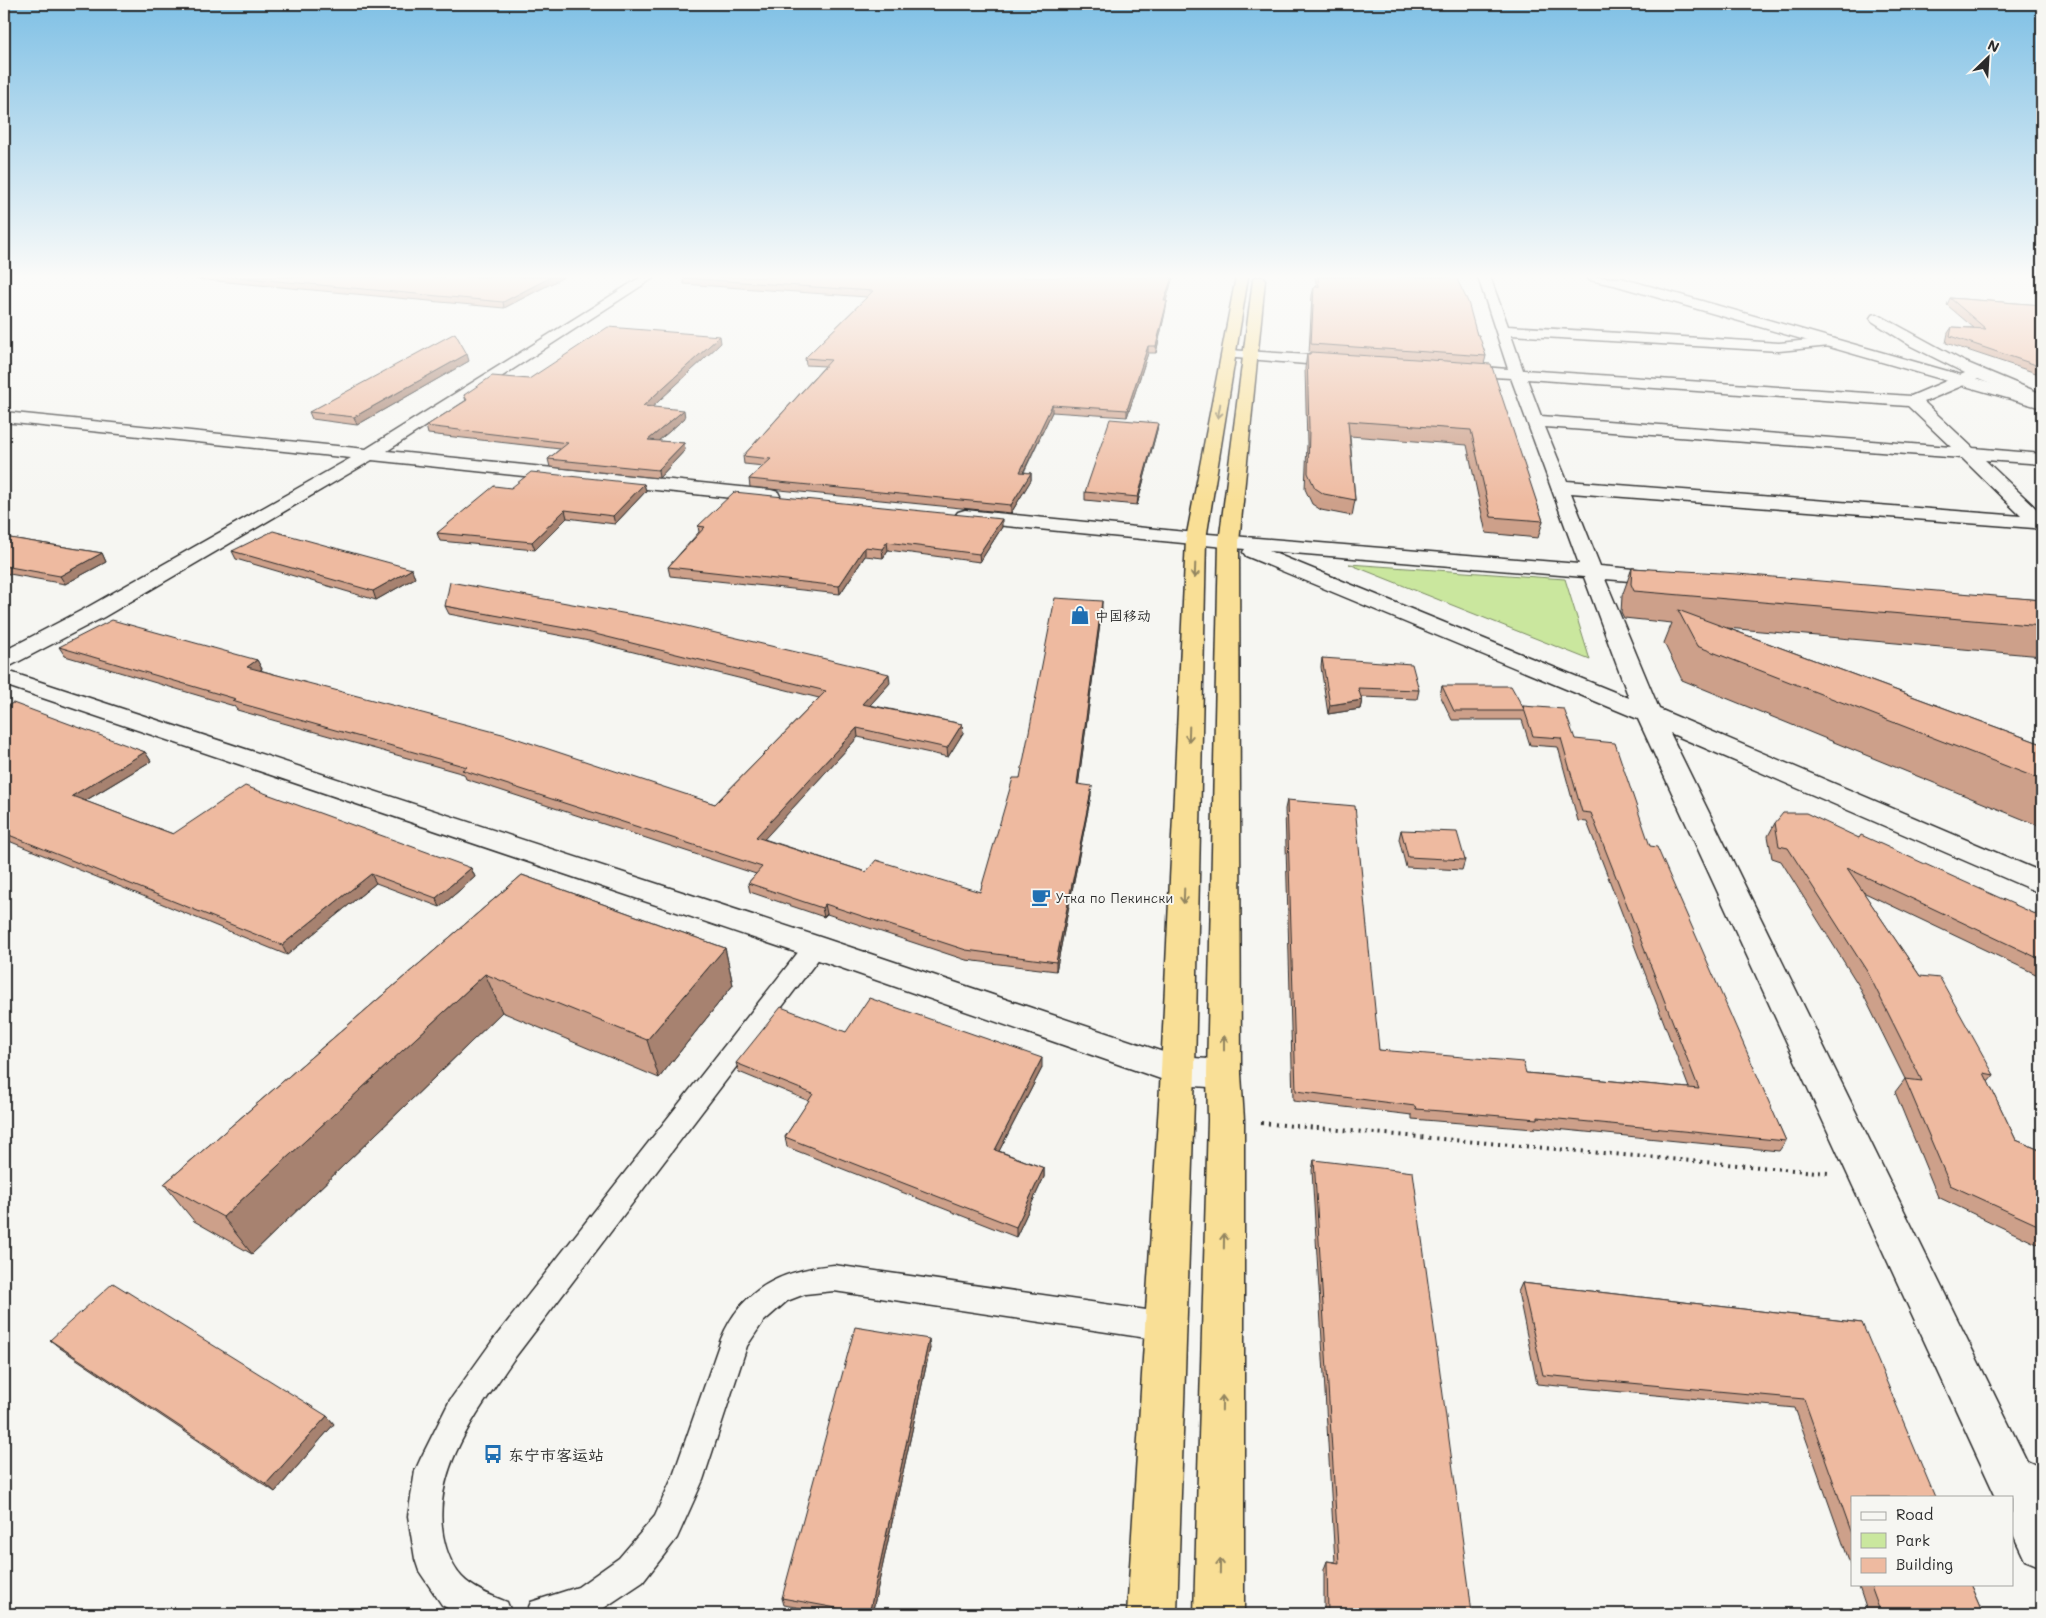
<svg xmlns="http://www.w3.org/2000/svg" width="2046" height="1618" font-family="Mali,'LXGW WenKai TC',sans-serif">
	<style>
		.green { fill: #cae79e; stroke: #7a8964 }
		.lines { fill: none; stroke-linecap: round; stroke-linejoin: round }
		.service-casing { stroke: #2b2b2b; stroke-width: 3 }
		.minor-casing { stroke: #2b2b2b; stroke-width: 3 }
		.tertiary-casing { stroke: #2b2b2b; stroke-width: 3 }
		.trunk-casing { stroke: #2b2b2b; stroke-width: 3 }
		.path { stroke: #2b2b2b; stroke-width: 4; stroke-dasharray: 2 5; stroke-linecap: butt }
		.service { fill: #f6f6f2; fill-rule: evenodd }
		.minor { fill: #f6f6f2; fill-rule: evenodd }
		.tertiary { fill: #f6f6f2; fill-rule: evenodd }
		.trunk { fill: #f9df96; fill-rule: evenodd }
		.wall { fill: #cda08a; stroke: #2b2b2b }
		.shaded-wall { fill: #a78270; stroke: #2b2b2b }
		.building { fill: #eebaa0; stroke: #2b2b2b }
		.oneway { stroke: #928560 }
		.labels { text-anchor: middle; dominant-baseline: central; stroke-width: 4; stroke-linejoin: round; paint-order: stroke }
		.poi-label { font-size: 14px; fill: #2b2b2b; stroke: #f6f6f2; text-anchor: start }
		.near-poi-label { font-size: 16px; fill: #2b2b2b; stroke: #f6f6f2; text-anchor: start }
	</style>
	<rect width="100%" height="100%" fill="#f6f6f2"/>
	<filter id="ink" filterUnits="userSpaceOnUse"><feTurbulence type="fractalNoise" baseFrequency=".02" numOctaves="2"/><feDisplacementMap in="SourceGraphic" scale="10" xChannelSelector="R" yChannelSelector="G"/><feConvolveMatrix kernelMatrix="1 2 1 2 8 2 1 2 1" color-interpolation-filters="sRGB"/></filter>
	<g filter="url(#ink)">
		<polygon class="green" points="1349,564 1565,579 1590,660"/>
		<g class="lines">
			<g class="service-casing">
				<g id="service">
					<path d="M815 939 823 941 826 947 823 953 513 1360C478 1412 432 1469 443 1535 446 1551 453 1570 466 1581 478 1591 494 1597 507 1602L512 1614H458L442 1605 419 1571 415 1559 408 1516 415 1471 420 1460 450 1400 493 1340 807 941Z"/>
					<path d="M834 1265 1167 1313 1177 1317 1181 1327 1177 1337 1167 1341 834 1291 805 1294 787 1301 763 1322 747 1346 703 1480 677 1538 643 1582 595 1614H526L531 1602 578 1587 619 1558 655 1516 673 1476 721 1339C742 1288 782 1270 834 1265Z"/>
					<polygon points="2016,1456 2042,1468 2042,1501 2005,1483 2000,1472 2005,1461"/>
				</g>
			</g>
			<g class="minor-casing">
				<g id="minor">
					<polygon points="641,277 655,277 387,451 771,490 778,492 780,496 778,500 771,502 372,460 104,617 12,665 4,667 4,651 88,607 351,458 4,422 4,412 366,449"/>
					<path d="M1478 277H1490L1508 326 1779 343 1830 338 1835 339 1837 342 1835 345 1830 346 1779 351 1511 335 1523 370 1911 396 1965 373 1911 346 1872 321 1870 318 1872 315 1877 314 1963 361 2042 394V404L1978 379 1924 402 1973 448 2042 454V464L1985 460 2042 514V531L2034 528 1571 493 1600 566 1667 572 1674 574 1678 578 1674 582 1667 584 1605 579 1659 709 2042 872V894L1670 733 2042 1492V1567L2025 1560 2012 1532V1497H1996L1638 719 1246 556 1243 552 1245 549 965 522 958 520 955 516 958 512 965 510 1196 533 1579 564 1511 378 1457 375 1452 373 1449 370 1452 367 1457 365 1508 369ZM1527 379 1908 406 1951 447 1541 416ZM1545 427 1962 458 2021 516 1567 481ZM1269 551 1584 577 1629 698Z"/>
					<polygon points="1229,350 1342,357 1347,359 1350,362 1347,365 1342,367 1224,357 1222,354 1224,351"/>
					<polygon points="4,670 826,939 1178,1057 1224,1060 1236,1064 1241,1074 1236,1084 1224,1088 1178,1085 804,955 4,685"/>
				</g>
			</g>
			<g class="tertiary-casing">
				<polygon id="tertiary" points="1588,277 1621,278 2042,398 2042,408 1614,285 1589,280"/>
			</g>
			<g class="trunk-casing">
				<g id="trunk">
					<polygon points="1236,277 1248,277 1206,539 1195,1071 1177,1614 1127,1614 1161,1071 1186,539"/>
					<polygon points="1254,277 1264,277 1265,280 1239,542 1241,1074 1244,1120 1244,1614 1194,1614 1208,1120 1207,1074 1219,542 1253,280"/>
				</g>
			</g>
			<polyline class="path" points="1261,1123 1828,1173"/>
			<use href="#service" class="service"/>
			<use href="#minor" class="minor"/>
			<use href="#tertiary" class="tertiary"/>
			<use href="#trunk" class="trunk"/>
		</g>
		<g class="wall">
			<polygon points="174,277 564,277 504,308"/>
			<polygon points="1315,277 1456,277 1477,335 1486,356 1484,364 1543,521 1538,538 1486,533 1467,445 1350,436 1355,500 1352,516 1321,510 1312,504 1305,489 1307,444 1305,368 1307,354 1309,354 1312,295 1314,287 1317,287"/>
			<polygon points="683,278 1166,301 1167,301 1166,308 1156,353 1148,353 1127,417 1052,412 1024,472 1031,473 1031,480 1011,513 750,487 749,479 764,466 744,464 743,456 825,366 806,365 805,358 867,297 684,284"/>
			<polygon points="1950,298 2042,305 2042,375 1946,343 1948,333 1952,327 1974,328 1947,305"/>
			<polygon points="721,343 652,407 685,418 658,441 684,443 685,450 659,478 550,467 548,459 560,449 428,434 426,426 466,401 464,395 529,379"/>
			<polygon points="469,361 357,425 312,419 309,412"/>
			<polygon points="1158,423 1157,430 1137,505 1085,500 1085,492"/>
			<polygon points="644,484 646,491 615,524 567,518 535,550 440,541 437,533 511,488"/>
			<polygon points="698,526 1002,527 980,562 888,550 883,558 865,556 840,594 670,576 668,567 699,532"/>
			<polygon points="4,537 102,553 106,562 65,584 4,573"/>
			<polygon points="232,551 415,578 376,600 236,559"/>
			<polygon points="1632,568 2042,600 2042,656 1727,628 2042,744 2042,827 1682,680 1664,643 1672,623 1624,618 1621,612 1622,596"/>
			<polygon points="445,606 890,683 870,705 962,724 963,733 948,757 858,737 764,839 866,872 980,892 1020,778 1102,609 1078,785 1091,795 1056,971 966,960 827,914 824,917 750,892 748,883 756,874 466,779 464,774 237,710 234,706 65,656 59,647 257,660 262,669 260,670 715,804 819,698 589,641 449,614"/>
			<polygon points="1322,658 1419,690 1417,699 1361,697 1362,700 1360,709 1328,714 1321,667"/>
			<polygon points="1442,686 1523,707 1523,706 1575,739 1650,846 1786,1141 1779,1151 1535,1127 1534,1129 1412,1119 1412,1115 1293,1101 1285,809 1287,800 1379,1050 1526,1073 1689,1088 1587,822 1578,821 1558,747 1530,745 1522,720 1452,720 1440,695"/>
			<polygon points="4,707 145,752 151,761 85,801 173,834 471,868 475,877 440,907 376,883 287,955 4,839"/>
			<polygon points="1775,823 1859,838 2042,917 2042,977 1863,892 1920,976 1994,1075 1988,1082 2016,1140 2042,1151 2042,1242 2040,1241 2037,1244 1938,1197 1895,1092 1905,1079 1859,986 1781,861 1772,858 1768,836"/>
			<polygon points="1401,830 1465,860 1462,870 1406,867 1399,839"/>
			<polygon points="522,875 725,948 733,985 659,1078 502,1012 252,1254 194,1221 164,1184"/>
			<polygon points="846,1032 1042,1068 999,1151 1044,1168 1044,1177 1016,1237 787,1147 785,1137 809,1101 739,1072 736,1063"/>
			<polygon points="1314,1160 1472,1614 1324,1614 1324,1569 1327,1561 1335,1562 1312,1170"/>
			<polygon points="1522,1283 1862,1323 1852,1497 1852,1569 1795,1408 1537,1384 1518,1292"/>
			<polygon points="50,1340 327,1416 334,1424 275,1492 60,1348"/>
			<polygon points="930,1348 872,1614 833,1614 784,1605 782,1598"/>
			<polygon points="1858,1584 1971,1584 1984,1614 1868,1614"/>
		</g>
		<g class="shaded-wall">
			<polygon points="551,277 564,277 504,308 503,302"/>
			<polygon points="1172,277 1173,277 1164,308 1164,301"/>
			<polygon points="1167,301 1166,308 1156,353 1156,346"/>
			<polygon points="720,336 721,343 645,414 643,406"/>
			<polygon points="1148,346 1148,353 1127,417 1127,410"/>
			<polygon points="467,354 469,361 357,425 354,417"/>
			<polygon points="1052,405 1052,412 1020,479 1020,472"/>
			<polygon points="684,410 685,418 650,448 648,440"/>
			<polygon points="1158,423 1157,430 1137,505 1138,497"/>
			<polygon points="684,443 685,450 659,478 658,470"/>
			<polygon points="1031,473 1031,480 1011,513 1011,505"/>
			<polygon points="644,484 646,491 615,524 613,516"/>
			<polygon points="565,510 567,518 535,550 532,542"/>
			<polygon points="1002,519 1002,527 980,562 979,554"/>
			<polygon points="887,542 888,550 883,558 882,549"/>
			<polygon points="865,547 865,556 840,594 839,586"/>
			<polygon points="102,553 106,562 65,584 60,576"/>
			<polygon points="412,569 415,578 376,600 373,591"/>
			<polygon points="1102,601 1102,609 1077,794 1077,784"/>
			<polygon points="257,660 262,669 251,676 247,667"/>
			<polygon points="889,674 890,683 863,713 862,704"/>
			<polygon points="1362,700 1360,709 1328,714 1330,705"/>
			<polygon points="962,724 963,733 948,757 947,748"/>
			<polygon points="857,728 858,737 758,846 756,837"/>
			<polygon points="145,752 151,761 78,805 72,796"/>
			<polygon points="1092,786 1091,795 1056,971 1056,962"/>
			<polygon points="471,868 475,877 440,907 436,898"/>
			<polygon points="371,874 376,883 287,955 282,945"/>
			<polygon points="825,904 827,914 824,917 822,908"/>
			<polygon points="725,948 733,985 659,1078 647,1040"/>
			<polygon points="485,974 502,1012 252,1254 223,1217"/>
			<polygon points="1042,1058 1042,1068 995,1159 995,1150"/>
			<polygon points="1044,1168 1044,1177 1016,1237 1016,1227"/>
			<polygon points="929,1339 930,1348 872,1614 869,1614"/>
			<polygon points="327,1416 334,1424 275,1492 266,1484"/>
		</g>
		<g class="building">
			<polygon points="234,277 551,277 503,302"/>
			<polygon points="684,277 1172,277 1164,301 1167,301 1156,346 1148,346 1127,410 1052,405 1020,472 1031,473 1011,505 749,479 771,459 743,456 831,360 805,358 873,291 683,278"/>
			<polygon points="1318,277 1456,277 1468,302 1477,335 1479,335 1486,356 1311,344 1314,287 1319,287"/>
			<polygon points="1950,298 2042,305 2042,367 1950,336 1952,327 1986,329"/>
			<polygon points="608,327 720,336 643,406 684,410 648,440 684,443 658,470 548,459 568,443 426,426 467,400 464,395 492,376 529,379"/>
			<polygon points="455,333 467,354 354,417 309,412"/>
			<polygon points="1311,352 1491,364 1543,521 1491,517 1471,430 1348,421 1355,500 1324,494 1315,488 1308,473 1309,429 1307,354 1310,354"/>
			<polygon points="1110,419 1158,423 1138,497 1085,492"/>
			<polygon points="531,472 644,484 613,516 565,510 532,542 437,533 494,486 511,488"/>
			<polygon points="734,492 1002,519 979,554 887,542 882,549 865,547 839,586 668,567 705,527 698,526"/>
			<polygon points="273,531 412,569 373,591 232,551"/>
			<polygon points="4,537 102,553 60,576 4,566"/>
			<polygon points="1632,568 1738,574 2042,600 2042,626 1634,591 1631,584"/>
			<polygon points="450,582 661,620 889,674 862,704 962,724 947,748 857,728 756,837 866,872 876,860 980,892 1013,778 1020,778 1055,598 1102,601 1077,784 1092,786 1056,962 966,950 825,904 822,908 748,883 762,867 462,770 467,767 232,701 236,699 59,647 112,620 257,660 247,667 506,735 715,804 826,691 587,632 445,606"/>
			<polygon points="1678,610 2042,744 2042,780 1697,646"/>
			<polygon points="1322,658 1412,664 1419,690 1358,688 1362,700 1330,705"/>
			<polygon points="1442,686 1511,686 1525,711 1454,711"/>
			<polygon points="13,703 145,752 72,796 173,834 245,786 471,868 436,898 371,874 282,945 4,833 4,707"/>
			<polygon points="1523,706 1564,709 1575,739 1615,743 1650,846 1657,847 1786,1141 1538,1117 1538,1119 1416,1109 1415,1106 1296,1091 1287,800 1355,806 1379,1050 1523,1062 1526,1073 1699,1089 1591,813 1582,812 1561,738 1533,736"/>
			<polygon points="1783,813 1806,813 1859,838 1861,835 2042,917 2042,960 1847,868 1920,976 1940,978 1994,1075 1984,1073 2016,1140 2042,1151 2042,1227 1950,1185 1905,1079 1922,1081 1868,973 1788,848 1779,846 1775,823"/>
			<polygon points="1401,830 1457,832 1465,860 1408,857"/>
			<polygon points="522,875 725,948 647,1040 485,974 223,1217 164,1184"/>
			<polygon points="869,998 1042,1058 995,1150 1044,1168 1016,1227 785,1137 813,1094 736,1063 781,1007 846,1032"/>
			<polygon points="1314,1160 1413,1172 1469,1588 1472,1614 1328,1614 1327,1561 1339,1563"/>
			<polygon points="113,1283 327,1416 266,1484 50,1340"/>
			<polygon points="1522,1283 1862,1323 1935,1497 1852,1497 1852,1534 1804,1399 1543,1375"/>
			<polygon points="855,1327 929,1339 869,1614 782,1598"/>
			<polygon points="1870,1584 1971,1584 1984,1614 1881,1614"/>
		</g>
		<defs><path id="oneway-shaft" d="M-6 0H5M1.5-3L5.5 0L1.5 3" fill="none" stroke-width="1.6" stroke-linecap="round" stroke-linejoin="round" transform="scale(1.25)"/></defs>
		<g class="oneway">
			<use href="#oneway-shaft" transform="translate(1219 411) rotate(100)"/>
			<use href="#oneway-shaft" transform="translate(1195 571) rotate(92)"/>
			<use href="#oneway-shaft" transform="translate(1189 734) rotate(92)"/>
			<use href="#oneway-shaft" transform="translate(1184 896) rotate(92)"/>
			<use href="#oneway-shaft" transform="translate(1224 1043) rotate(-90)"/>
			<use href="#oneway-shaft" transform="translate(1224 1241) rotate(-89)"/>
			<use href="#oneway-shaft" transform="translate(1222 1403) rotate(-89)"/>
			<use href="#oneway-shaft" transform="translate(1220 1566) rotate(-89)"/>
		</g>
	</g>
	<linearGradient id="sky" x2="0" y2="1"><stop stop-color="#7fc0e5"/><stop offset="0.55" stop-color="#fbfbf9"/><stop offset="1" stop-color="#fbfbf9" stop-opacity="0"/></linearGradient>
	<rect width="2046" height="503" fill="url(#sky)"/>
	<defs>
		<g id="shop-bare" transform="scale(1.5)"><path d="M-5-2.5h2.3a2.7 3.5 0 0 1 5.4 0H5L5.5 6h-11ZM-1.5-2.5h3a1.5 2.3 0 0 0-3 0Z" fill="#1f6fb2" stroke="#f6f6f2" stroke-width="2.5" paint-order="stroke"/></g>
		<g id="cafe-bare" transform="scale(1.5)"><path d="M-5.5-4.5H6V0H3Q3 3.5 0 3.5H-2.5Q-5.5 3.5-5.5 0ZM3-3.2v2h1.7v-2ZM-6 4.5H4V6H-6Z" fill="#1f6fb2" stroke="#f6f6f2" stroke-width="2.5" paint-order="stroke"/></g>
		<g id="bus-bare" transform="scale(1.5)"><path d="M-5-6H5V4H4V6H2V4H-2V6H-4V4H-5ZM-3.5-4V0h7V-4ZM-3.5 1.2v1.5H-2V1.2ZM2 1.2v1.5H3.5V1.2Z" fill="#1f6fb2" stroke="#f6f6f2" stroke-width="2.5" paint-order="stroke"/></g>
	</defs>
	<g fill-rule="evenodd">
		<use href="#shop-bare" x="1080" y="615"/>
		<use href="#cafe-bare" x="1041" y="897"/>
		<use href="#bus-bare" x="493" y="1454"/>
	</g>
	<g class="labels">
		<g class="poi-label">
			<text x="1095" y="615">中国移动</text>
			<text x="1056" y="897">Утка по Пекински</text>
		</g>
		<g class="near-poi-label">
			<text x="508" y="1454">东宁市客运站</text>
		</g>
	</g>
	<rect width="2046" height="1618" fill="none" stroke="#f6f6f2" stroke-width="20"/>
	<rect x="10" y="10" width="2026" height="1598" fill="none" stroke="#2b2b2b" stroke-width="2" filter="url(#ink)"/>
	<rect x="1851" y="1496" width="162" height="90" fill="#f6f6f2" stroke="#a5a5a2"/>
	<rect x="1861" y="1512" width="25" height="8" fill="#f6f6f2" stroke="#a5a5a2"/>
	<text x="1896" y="1520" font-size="15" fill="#2b2b2b">Road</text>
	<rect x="1861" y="1533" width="25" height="15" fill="#cae79e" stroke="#a5a5a2"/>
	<text x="1896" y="1546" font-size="15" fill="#2b2b2b">Park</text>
	<rect x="1861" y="1558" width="25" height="15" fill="#eebaa0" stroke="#a5a5a2"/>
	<text x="1896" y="1570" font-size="15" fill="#2b2b2b">Building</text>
	<g transform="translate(1988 58) rotate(25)" stroke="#f6f6f2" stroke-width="4" paint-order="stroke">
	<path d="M0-4L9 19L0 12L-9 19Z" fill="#2b2b2b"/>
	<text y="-8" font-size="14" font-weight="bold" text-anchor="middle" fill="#2b2b2b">N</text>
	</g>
</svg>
